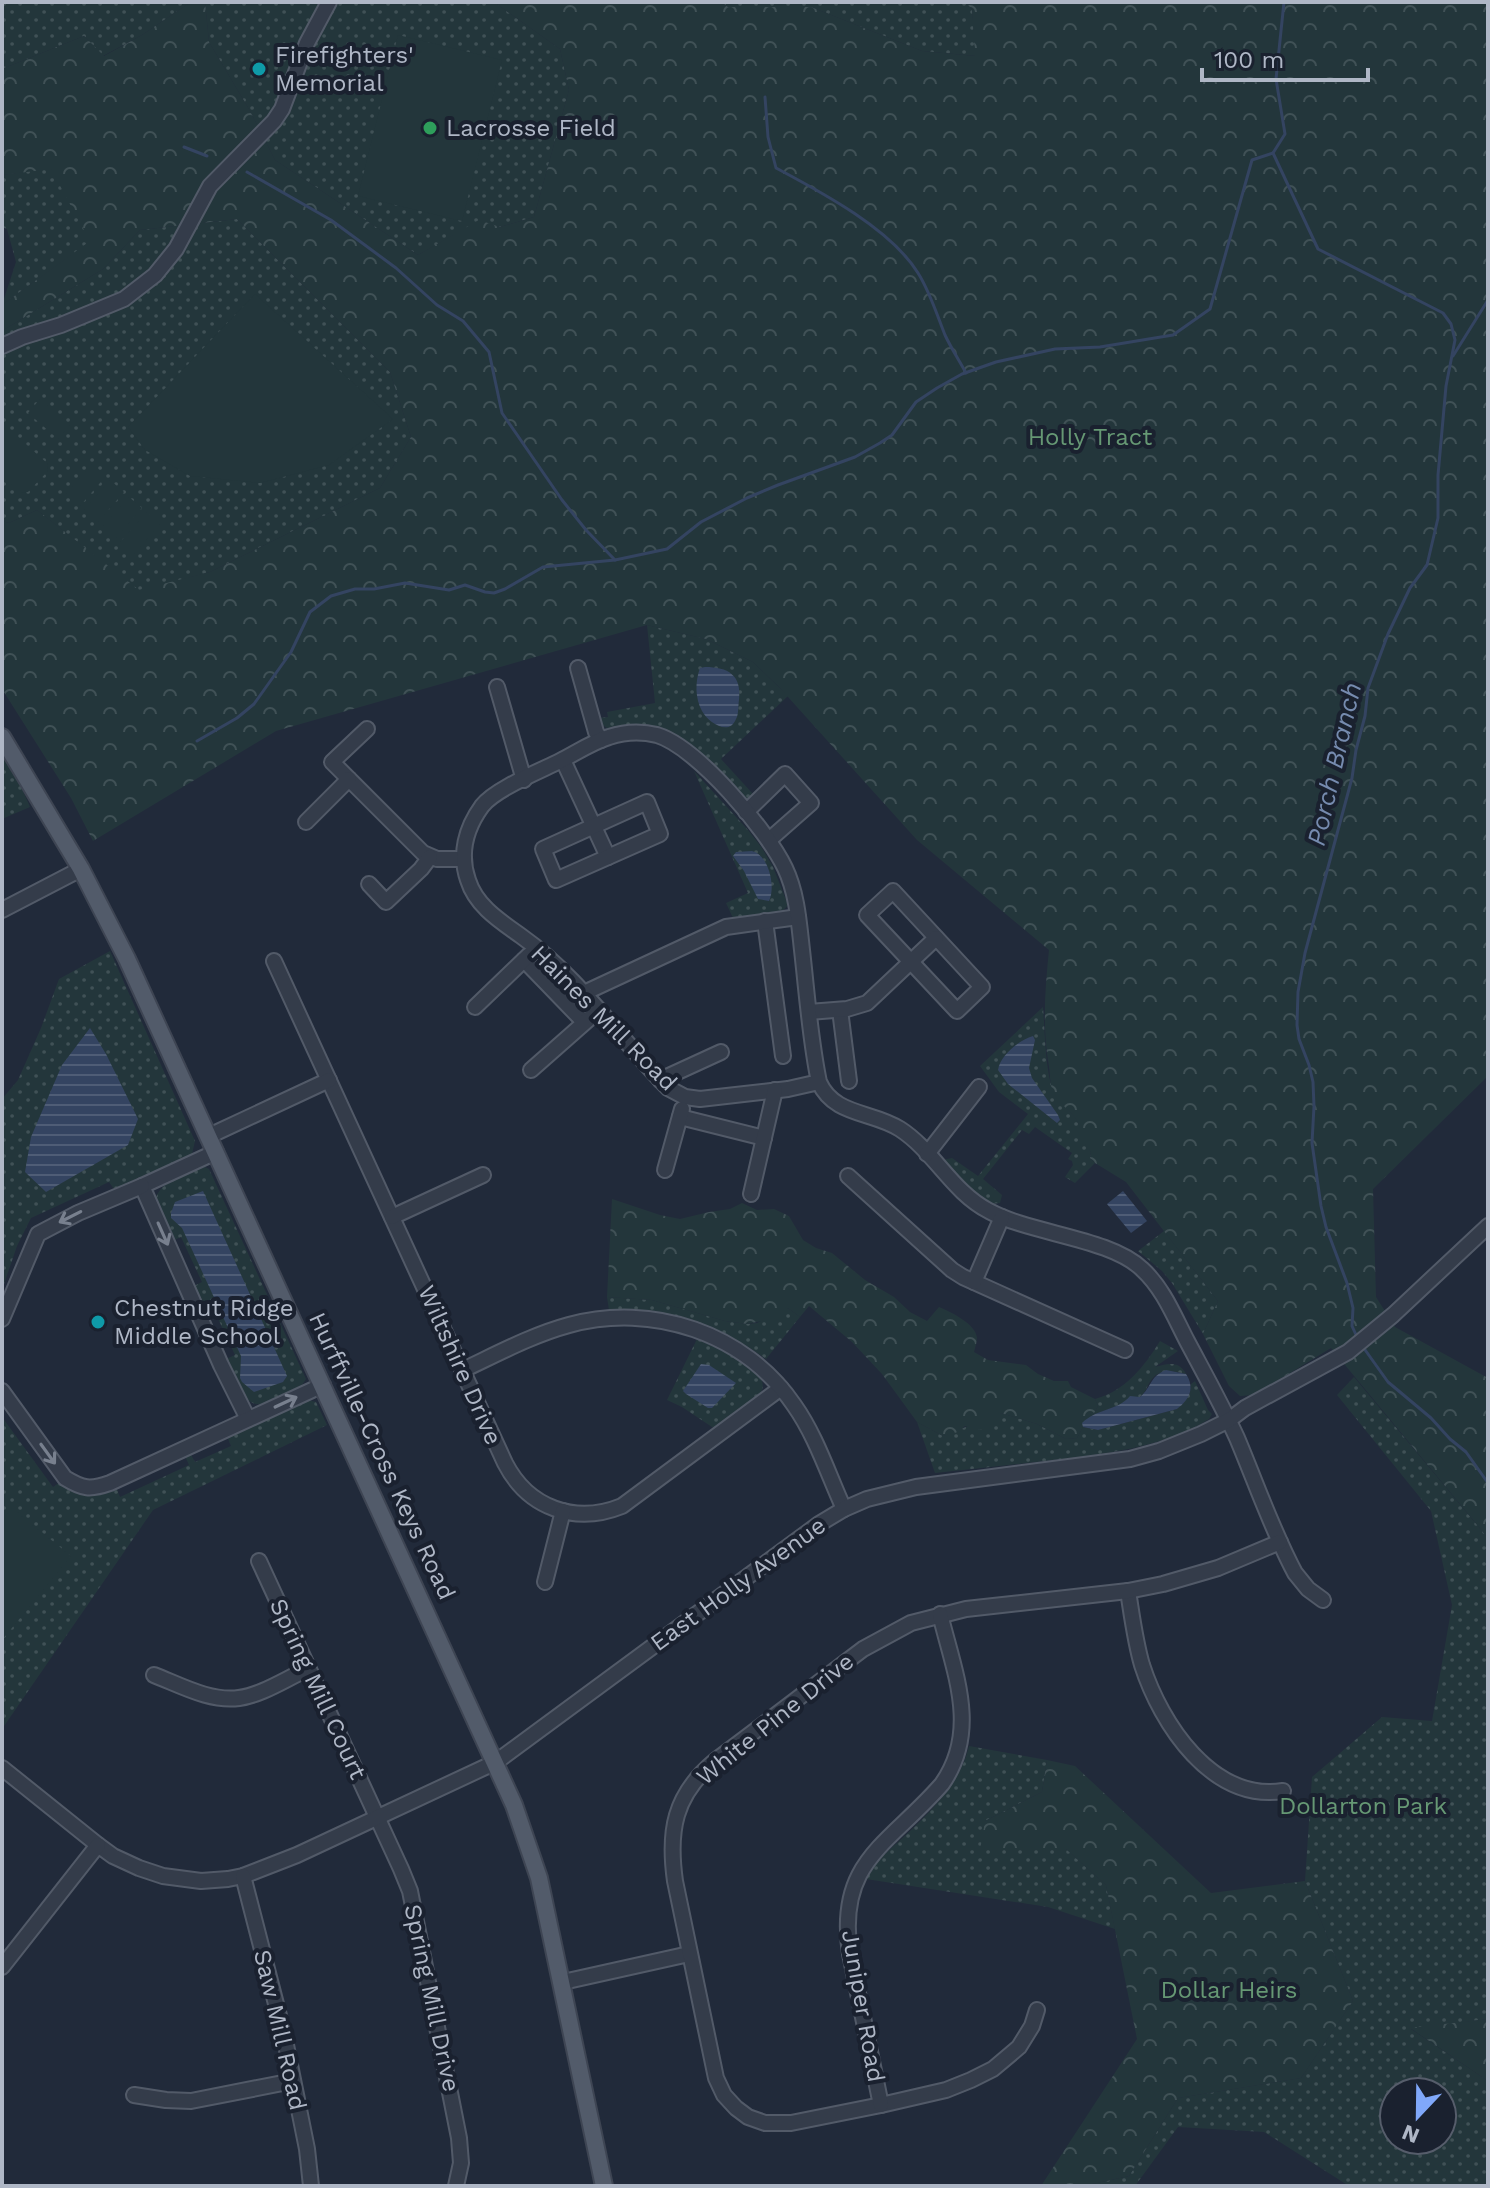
<svg xmlns="http://www.w3.org/2000/svg" width="1490" height="2188" font-family="'Work Sans',sans-serif">
	<style>
		.green { fill: url(#green-dots); fill-rule: evenodd }
		.forest { fill: url(#forest-crowns) }
		.pitch { fill: #23363b }
		.water { fill: url(#water-rules) }
		.lines { fill: none; stroke-linecap: round; stroke-linejoin: round }
		.stream { stroke: #344461; stroke-width: 3 }
		.minor-casing { stroke: #525a68; stroke-width: 18 }
		.major-casing { stroke: #3e4553; stroke-width: 20 }
		.minor { stroke: #343c4a; stroke-width: 14 }
		.major { stroke: #525b6a; stroke-width: 16 }
		.oneway { stroke: #78808e }
		.culture-dot { fill: #0f9aa8; stroke: #1a212f; stroke-width: 3 }
		.leisure-dot { fill: #2e9e5b; stroke: #1a212f; stroke-width: 3 }
		.labels { text-anchor: middle; dominant-baseline: central; stroke-width: 8; stroke-linejoin: round; paint-order: stroke }
		.poi-label { font-size: 24px; fill: #afb7c6; stroke: #1a212f; text-anchor: start }
		.park-label { font-size: 24px; fill: #669874; stroke: #1a212f }
		.street-label { font-size: 24px; fill: #afb7c6; stroke: #1a212f }
		.water-label { font-size: 26px; font-style: italic; fill: #768baf; stroke: #1a212f }
	</style>
	<defs>
		<pattern id="green-dots" width="8" height="8" patternUnits="userSpaceOnUse" patternTransform="scale(2)"><rect width="8" height="8" fill="#23363b"/><path d="M2 2h.1M6 6h.1" fill="none" stroke="#405156" stroke-width="1.8" stroke-linecap="round"/></pattern>
		<pattern id="forest-crowns" width="20" height="18" patternUnits="userSpaceOnUse" patternTransform="scale(2)"><rect width="20" height="18" fill="#23363b"/><path d="M2 6a3 3 0 1 1 6 0M12 15a3 3 0 1 1 6 0" fill="none" stroke="#405156"/></pattern>
		<pattern id="water-rules" width="6" height="5" patternUnits="userSpaceOnUse" patternTransform="scale(2)"><rect width="6" height="5" fill="#344461"/><path d="M0 2.5h6" fill="none" stroke="#4f5d76"/></pattern>
	</defs>
	<rect width="100%" height="100%" fill="#212a3a"/>
	<g class="green">
		<polygon points="2,2 191,2 142,35 103,56 84,36 2,69"/>
		<polygon points="205,2 494,2 560,49 569,90 534,217 500,227 479,221 418,255 275,160 250,111 209,42"/>
		<polygon points="721,2 965,2 972,9 976,56 922,51 811,7 728,7"/>
		<polygon points="51,168 91,241 2,305 16,262 7,229 2,227 2,175"/>
		<polygon points="237,219 390,372 411,437 380,488 210,572 139,591 37,510 9,523 2,521 2,331 103,269 140,230"/>
		<path d="M647 625 706 639 753 662 788 696 721 759 753 794 749 800 745 801C716 770 687 727 639 725 629 725 618 728 607 728L602 725 598 718 608 717 607 712 655 703Z"/>
		<polygon points="2,752 15,773 30,807 2,819"/>
		<path d="M694 771 748 830 762 848 773 867 788 905C777 921 750 917 733 918L726 903 748 893Z"/>
		<polygon points="110,951 195,1141 192,1154 114,1189 109,1182 31,1218 17,1246 2,1290 2,1099 18,1080 41,1028 59,979"/>
		<path d="M1043 1007C1045 1030 1045 1069 1053 1090 1060 1108 1084 1116 1081 1138L1091 1152 1090 1158 1095 1163 1075 1183 1065 1177 1073 1165 1072 1161 1068 1159 1072 1153 1035 1127 1029 1134 1022 1130 983 1179 1002 1195 1000 1203 991 1204 964 1183 942 1160 952 1158 978 1176 1028 1114 999 1092 980 1066Z"/>
		<path d="M205 1167 209 1169 306 1379 302 1385C293 1389 269 1403 260 1404 243 1407 232 1372 226 1359L235 1355 214 1310 206 1313 194 1286 202 1282 181 1237 172 1241C167 1229 158 1216 156 1204 152 1184 190 1171 205 1167Z"/>
		<polygon points="1164,1231 1218,1301 1203,1334 1172,1283 1162,1271 1138,1251"/>
		<path d="M607 1297 652 1300 725 1321 747 1324 757 1323 788 1308 800 1317 766 1359C716 1323 670 1309 609 1310Z"/>
		<path d="M697 1339 735 1357 760 1377C764 1384 764 1390 758 1396L715 1429 682 1407 667 1400Z"/>
		<path d="M1160 1341 1178 1351 1155 1367C1166 1364 1179 1360 1186 1374 1173 1371 1161 1368 1152 1379 1147 1385 1146 1392 1140 1397L1093 1415 1098 1406 1095 1399C1125 1391 1144 1367 1160 1341Z"/>
		<path d="M1354 1377 1488 1538V2019L1411 2029 1488 2081V2186H1349L1264 2132 1178 2127 1135 2186H1083L1129 2176 1178 2098 1301 2078 1353 2001 1305 1881 1312 1777 1382 1717 1432 1721 1452 1605 1431 1511 1337 1395ZM1394 2092H1442V2140H1394Z"/>
		<path d="M1195 1381 1208 1410 1212 1414 1209 1419C1164 1448 1098 1455 1046 1461 1009 1465 972 1469 935 1473L917 1422 943 1436 1001 1413 1037 1424 1066 1439 1077 1438 1083 1427 1098 1430 1177 1409 1190 1393 1191 1384Z"/>
		<path d="M307 1400 316 1402 327 1425 153 1510 2 1729V1417L53 1487 60 1482C77 1499 96 1497 116 1487L120 1497 189 1465 185 1456 190 1453 195 1462 231 1446 227 1436Z"/>
		<path d="M969 1746 1047 1760 1042 1792 985 1821 1066 1849 1106 1885 1115 1929 1048 1907 866 1879 873 1865C907 1833 959 1793 969 1746Z"/>
	</g>
	<g class="forest">
		<path d="M191 2H205L209 42 250 111 275 160 418 255 479 220 500 227 534 217 569 90 560 49 494 2H721L728 7H811L922 51 975 56 972 9 965 2H1488V1076L1373 1189 1376 1297 1395 1327 1488 1378V1538L1331 1348 1254 1395 1240 1396 1229 1386 1203 1334 1218 1301 1126 1182 1095 1163 1090 1158 1091 1152 1080 1138C1084 1116 1061 1109 1053 1092 1050 1085 1050 1074 1049 1067 1042 1027 1045 990 1049 950L917 840 779 687 753 662 706 639 647 625 276 731 93 841 71 798 2 689V521L9 523 37 510 139 590 210 572 380 488 411 437 390 372 237 219 140 230 103 269 2 331V305L90 241 51 169 2 175V69L84 36 104 56 142 35Z"/>
		<path d="M612 1199 660 1215 680 1219 709 1212 730 1209 742 1203 757 1210 774 1209 789 1216 803 1240 816 1248 832 1253 865 1280 894 1297 910 1312 927 1321 939 1307C951 1312 976 1324 977 1338 977 1343 975 1347 974 1352L988 1360 1026 1365 1038 1374 1054 1381H1068L1071 1387 1095 1399 1098 1406 1093 1415 1083 1423V1427L1077 1438 1066 1439 1037 1424 1001 1413 994 1423 980 1430 965 1426 958 1432 943 1436 917 1422 882 1374 852 1342 809 1306 800 1317 788 1308 776 1318 747 1324 725 1321 652 1300 607 1297Z"/>
		<polygon points="1047,1760 1075,1766 1211,1893 1305,1881 1353,2001 1301,2078 1178,2098 1129,2176 1083,2186 1041,2186 1137,2039 1106,1885 1066,1849 980,1850 985,1821 1042,1792"/>
		<polygon points="1488,2019 1488,2081 1410,2028"/>
	</g>
	<g class="pitch">
		<polygon points="398,35 502,60 462,221 358,196"/>
		<polygon points="255,294 393,419 329,465 260,483 190,476 145,450 128,427"/>
		<polygon points="40,399 70,425 58,439 28,413"/>
		<polygon points="2,423 47,463 48,471 28,492 21,493 2,476"/>
		<polygon points="92,464 106,476 80,506 66,494"/>
		<polygon points="110,480 124,492 98,522 84,510"/>
		<polygon points="129,497 142,508 116,538 103,526"/>
		<polygon points="147,512 160,524 134,554 120,542"/>
		<polygon points="12,1508 71,1556 2,1640 2,1520"/>
	</g>
	<g class="water">
		<path d="M705 667C728 667 742 675 739 700 738 705 739 714 736 719 729 737 708 722 702 711 695 698 695 682 700 668Z"/>
		<path d="M752 851C769 855 776 887 769 901L758 899 744 871 733 856 736 852Z"/>
		<polygon points="90,1028 106,1054 138,1119 128,1145 46,1192 25,1172 31,1137 62,1065"/>
		<path d="M1033 1036 1035 1040 1029 1068 1032 1078 1058 1115 1060 1120 1057 1123 1008 1084 998 1070C1000 1056 1019 1040 1033 1036Z"/>
		<polygon points="203,1191 287,1376 283,1382 254,1392 242,1382 240,1378 241,1356 182,1228 171,1218 171,1213 175,1202"/>
		<polygon points="1123,1191 1147,1221 1131,1233 1107,1204"/>
		<polygon points="701,1364 709,1365 736,1383 712,1408 708,1408 686,1394 683,1391"/>
		<path d="M1166 1370 1186 1374C1195 1388 1190 1399 1177 1409L1098 1430 1083 1427 1082 1423C1096 1409 1119 1410 1130 1396L1140 1397C1152 1387 1149 1377 1166 1370Z"/>
	</g>
	<g class="lines">
		<g class="stream">
			<path d="M765 97 768 137 776 168C821 192 891 229 918 273 930 292 937 315 945 335 951 348 959 360 966 373"/>
			<polyline points="184,147 207,156"/>
			<polyline points="1273,153 1318,249 1443,313 1451,324 1455,340 1446,386 1438,475 1438,518 1427,565 1410,588 1388,634 1368,688 1365,716 1356,750 1352,778 1305,953 1298,992 1297,1025 1299,1039 1309,1065 1313,1082 1314,1106 1312,1143 1321,1206 1326,1227 1347,1283 1353,1308 1352,1326 1357,1337"/>
			<polyline points="1273,153 1285,134 1276,79 1284,2"/>
			<polyline points="247,172 331,220 396,268 437,305 463,321 489,352 502,413 562,500 586,530 615,560"/>
			<polyline points="1453,356 1488,300"/>
			<polyline points="197,741 237,718 254,704 291,652 310,612 331,596 355,589 374,589 405,583 449,590 465,585 485,592 494,593 505,589 543,567 615,560 667,549 701,522 747,498 778,485 855,457 880,443 892,435 916,402 937,388 962,374 996,362 1055,349 1100,347 1173,335 1210,309 1252,160 1273,153"/>
			<polyline points="1363,1347 1388,1382 1431,1418 1450,1439 1466,1452 1488,1483"/>
		</g>
		<g class="minor-casing">
			<g id="minor">
				<polyline points="2,346 22,337 61,325 124,299 155,275 176,249 210,186 274,121 282,109 307,43 329,2"/>
				<polyline points="578,668 596,732 601,740"/>
				<polyline points="497,687 524,780"/>
				<polyline points="367,729 332,762 423,853 437,859 464,859"/>
				<polyline points="563,760 608,857"/>
				<polygon points="647,802 660,834 556,880 543,849"/>
				<polyline points="746,812 785,774 811,803 769,840"/>
				<polyline points="306,822 349,779"/>
				<polyline points="369,884 386,902 421,869 430,857"/>
				<polygon points="893,891 982,987 957,1011 867,915"/>
				<polyline points="2,910 81,869"/>
				<polyline points="765,921 783,1056"/>
				<polyline points="524,960 584,1022"/>
				<path d="M274 961 505 1463C528 1508 575 1525 622 1506L781 1388"/>
				<polyline points="584,993 726,927 798,917"/>
				<polyline points="475,1007 529,955"/>
				<polyline points="840,1010 849,1081"/>
				<polyline points="809,1012 847,1009 867,1003 936,938"/>
				<polyline points="531,1070 599,1010"/>
				<polyline points="660,1080 721,1052"/>
				<path d="M819 1082C810 1039 807 994 802 950 799 923 797 893 785 868 767 830 697 747 657 735 641 731 624 732 609 737 592 742 576 753 560 761 540 771 495 789 482 806 466 828 459 854 468 880 476 906 500 921 521 936 579 977 618 1037 668 1088L685 1097 700 1099 788 1089 819 1082C834 1116 872 1111 900 1129 934 1151 952 1192 989 1211 1031 1234 1110 1238 1142 1269 1163 1288 1174 1316 1187 1341 1204 1373 1222 1405 1237 1438 1256 1483 1272 1530 1295 1573L1308 1589 1323 1600"/>
				<polyline points="680,1117 764,1138"/>
				<polyline points="209,1136 329,1080"/>
				<polyline points="216,1152 142,1186 221,1365 248,1419"/>
				<polyline points="927,1154 979,1087"/>
				<polyline points="665,1170 682,1109"/>
				<polyline points="848,1176 952,1270 963,1277 1125,1350"/>
				<polyline points="751,1194 775,1090"/>
				<polyline points="392,1217 483,1175"/>
				<polyline points="974,1282 1002,1217"/>
				<polyline points="2,1319 38,1234 78,1213 142,1186"/>
				<path d="M463 1370C497 1354 532 1335 569 1325 652 1302 745 1333 794 1405 816 1436 828 1474 844 1509"/>
				<path d="M2 1391 65 1478C83 1489 90 1490 110 1483L323 1385"/>
				<polyline points="259,1561 401,1869 410,1891 459,2138 461,2163 456,2186"/>
				<polyline points="545,1582 563,1511"/>
				<path d="M1128 1591C1132 1616 1135 1641 1142 1665 1161 1724 1212 1802 1283 1791"/>
				<path d="M154 1675C180 1685 210 1702 239 1698 262 1695 287 1678 308 1669"/>
				<polyline points="2,1768 98,1845 113,1856 139,1868 163,1876 201,1881 228,1879 243,1876 297,1855 496,1762 819,1524 844,1509 867,1499 916,1487 1130,1459 1159,1451 1201,1434 1229,1420 1245,1408 1348,1352 1393,1315 1488,1226"/>
				<polyline points="243,1876 284,2035 307,2149 311,2186"/>
				<polyline points="2,1967 98,1845"/>
				<polyline points="563,1982 689,1954"/>
				<path d="M1037 2010 1032 2026 1019 2047 993 2069 971 2080 946 2090 881 2105 791 2123H765L748 2117 736 2108 724 2095 716 2078 675 1881C668 1831 674 1795 715 1761L863 1649 911 1623 966 1609 1128 1591 1163 1584 1218 1568 1280 1542"/>
				<polyline points="134,2095 166,2100 191,2101 293,2081"/>
				<path d="M881 2105 850 1954C836 1861 889 1845 942 1784 980 1730 954 1672 940 1614"/>
			</g>
		</g>
		<g class="major-casing">
			<polyline id="major" points="2,737 81,869 127,959 514,1805 539,1878 604,2186"/>
		</g>
		<use href="#minor" class="minor"/>
		<use href="#major" class="major"/>
	</g>
	<defs><path id="oneway-shaft" d="M-6 0H5M1.5-3L5.5 0L1.5 3" fill="none" stroke-width="1.6" stroke-linecap="round" stroke-linejoin="round" transform="scale(2)"/></defs>
	<g class="oneway">
		<use href="#oneway-shaft" transform="translate(70 1217) rotate(153)"/>
		<use href="#oneway-shaft" transform="translate(163 1234) rotate(66)"/>
		<use href="#oneway-shaft" transform="translate(286 1402) rotate(-25)"/>
		<use href="#oneway-shaft" transform="translate(48 1454) rotate(54)"/>
	</g>
	<g class="culture-dot">
		<circle cx="259" cy="69" r="8"/>
		<circle cx="98" cy="1322" r="8"/>
	</g>
	<circle class="leisure-dot" cx="430" cy="128" r="8"/>
	<g class="labels">
		<g class="poi-label">
			<text x="275" y="55">Firefighters'<tspan x="275" dy="28">Memorial</tspan></text>
			<text x="446" y="128">Lacrosse Field</text>
			<text x="114" y="1308">Chestnut Ridge<tspan x="114" dy="28">Middle School</tspan></text>
		</g>
		<g class="park-label">
			<text x="1090" y="437">Holly Tract</text>
			<text x="1363" y="1806">Dollarton Park</text>
			<text x="1229" y="1990">Dollar Heirs</text>
		</g>
		<g class="street-label">
			<text transform="translate(604 1018) rotate(45)">Haines Mill Road</text>
			<text transform="translate(460 1365) rotate(66)">Wiltshire Drive</text>
			<text transform="translate(382 1456) rotate(65)">Hurffville-Cross Keys Road</text>
			<text transform="translate(738 1584) rotate(-36)">East Holly Avenue</text>
			<text transform="translate(318 1689) rotate(65)">Spring Mill Court</text>
			<text transform="translate(775 1719) rotate(-39)">White Pine Drive</text>
			<text transform="translate(432 1998) rotate(78)">Spring Mill Drive</text>
			<text transform="translate(863 2006) rotate(80)">Juniper Road</text>
			<text transform="translate(280 2030) rotate(77)">Saw Mill Road</text>
		</g>
		<g class="water-label">
			<text transform="translate(1334 764) rotate(-77)">Porch Branch</text>
		</g>
	</g>
	<rect width="1490" height="2188" fill="none" stroke="#afb7c6" stroke-width="8"/>
	<g transform="translate(1418 2116) rotate(202)"><circle r="38" fill="#1a212f" stroke="#565d6b" stroke-width="2"/>
	<path d="M0-6L14 30L0 20L-14 30Z" fill="#80a8fa"/>
	<text y="-12" font-size="22" font-weight="bold" text-anchor="middle" fill="#afb7c6">N</text>
	</g>
	<path d="M1202 68v12h166v-12" fill="none" stroke="#afb7c6" stroke-width="4"/>
	<text x="1214" y="68" font-size="24" fill="#afb7c6" stroke="#1a212f" stroke-width="6" paint-order="stroke">100 m</text>
</svg>
